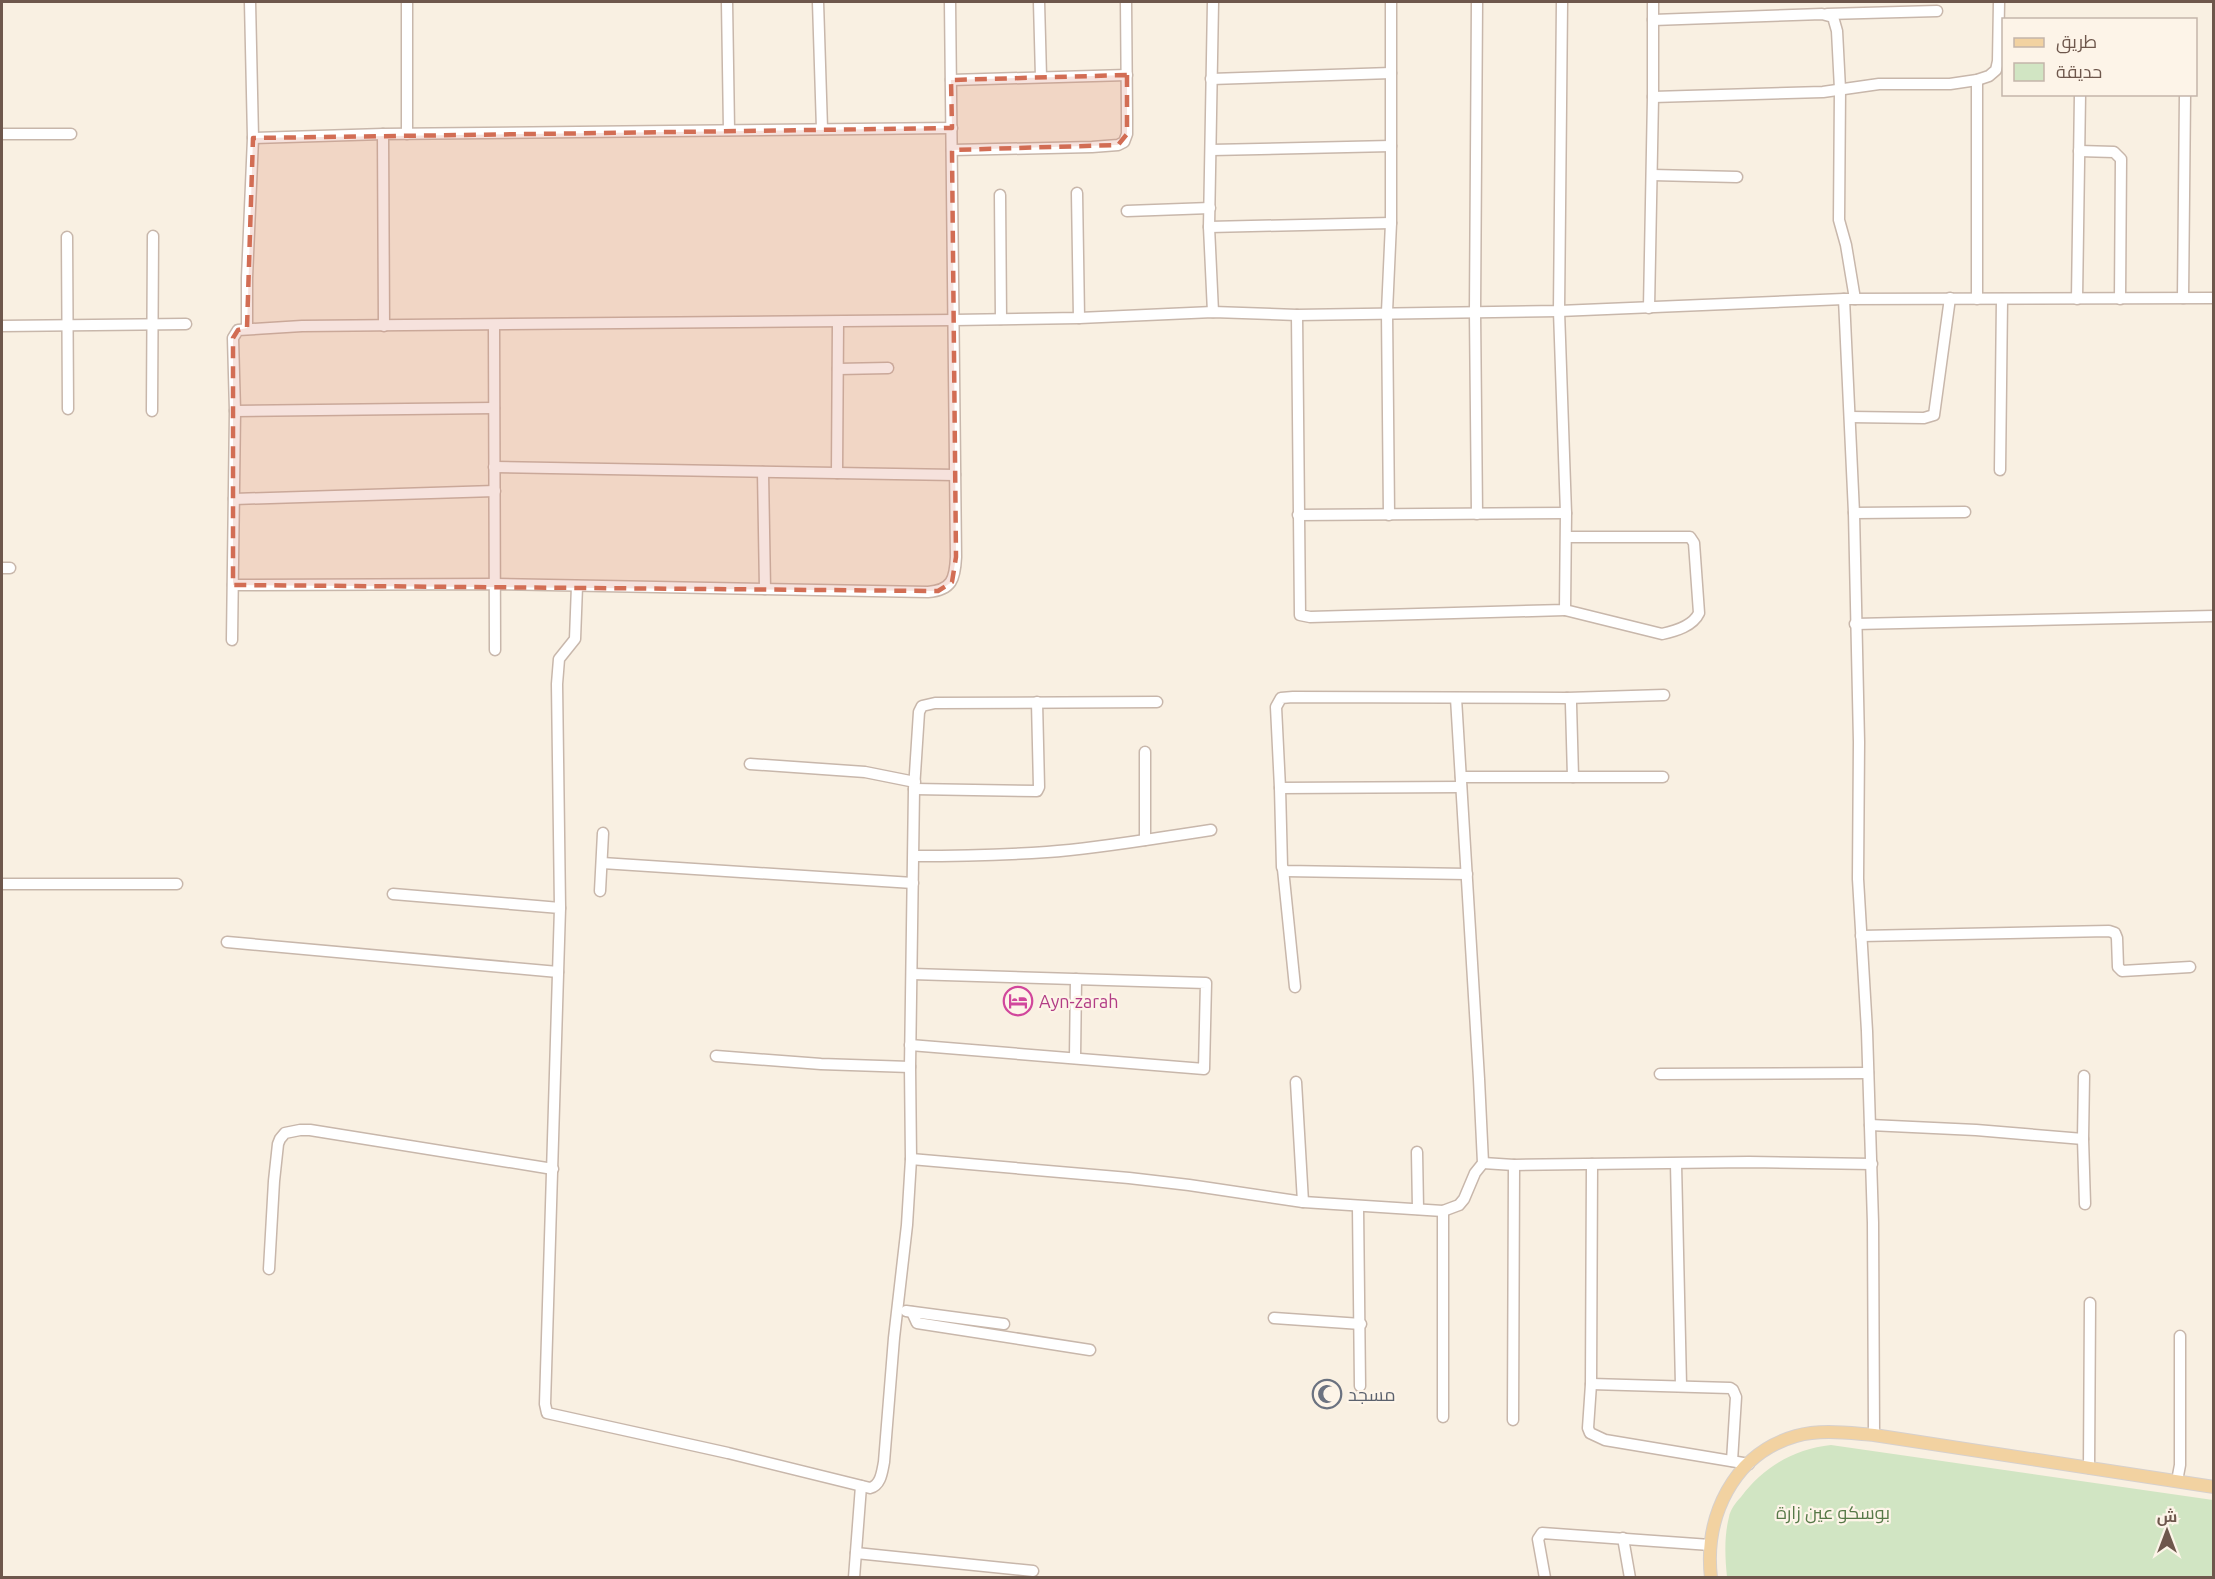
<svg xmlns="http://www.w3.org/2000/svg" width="2215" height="1579" font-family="Ubuntu,Cairo,sans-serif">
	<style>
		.green { fill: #d1e5c3 }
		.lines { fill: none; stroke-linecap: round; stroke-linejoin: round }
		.minor-casing { stroke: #c8b7ab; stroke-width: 13 }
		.major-casing { stroke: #d6d0cd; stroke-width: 14 }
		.minor { stroke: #fff; stroke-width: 10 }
		.major { stroke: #f2d2a1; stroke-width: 12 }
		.marked { fill: #d26d54; fill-opacity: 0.2; stroke: #d26d54; stroke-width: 4.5; stroke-dasharray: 12 8; stroke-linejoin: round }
		.labels { text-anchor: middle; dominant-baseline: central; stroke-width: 4.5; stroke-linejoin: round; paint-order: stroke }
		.hotel-label { font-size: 18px; fill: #b23c85; stroke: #fdf4e8; text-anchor: start }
		.worship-label { font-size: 18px; fill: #5b616d; stroke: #fdf4e8; text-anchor: start }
		.park-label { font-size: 18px; fill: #577948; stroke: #fdf4e8 }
	</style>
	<rect width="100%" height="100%" fill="#f9f0e2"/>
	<path class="green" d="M1831 1445 2213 1500V1577H1727C1725 1558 1724 1536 1729 1517 1730 1510 1736 1502 1741 1497 1763 1467 1794 1449 1831 1445Z"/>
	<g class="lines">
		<g class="minor-casing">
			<g id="minor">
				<polyline points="727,2 729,130"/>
				<polyline points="818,2 822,129"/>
				<polyline points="1039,2 1041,77"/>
				<polyline points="1213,2 1209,227 1213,312"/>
				<polyline points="1477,2 1475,312 1477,514"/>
				<polyline points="1827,14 1937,11"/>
				<polyline points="1653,20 1822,14 1833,17 1837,31 1840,89 1839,220 1846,245 1855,299"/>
				<polyline points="1211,79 1391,73"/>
				<polyline points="951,80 1127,75"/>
				<polyline points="1977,80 1977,299"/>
				<polyline points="1653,97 1823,92 1879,84 1950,84 1977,80 1989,76 1996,70 1998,61 1999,2"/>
				<polyline points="2,134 71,134"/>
				<polyline points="383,134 384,326"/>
				<polyline points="407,134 407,2"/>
				<polyline points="253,138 383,134 952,128"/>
				<polyline points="952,150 1092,147 1118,145 1124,142 1127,134 1127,117 1126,2"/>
				<polyline points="1211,150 1391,146"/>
				<polyline points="2079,151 2114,152 2121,159 2120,299"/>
				<polyline points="1652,175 1737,177"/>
				<polyline points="1077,193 1079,318"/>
				<polyline points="1000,195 1001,319"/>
				<polyline points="1127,211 1210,208"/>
				<polyline points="1209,227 1391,223"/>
				<polyline points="67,237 68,409"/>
				<polyline points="2183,298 2185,94"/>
				<polyline points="2077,299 2080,94"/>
				<polyline points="1649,308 1653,97 1653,2"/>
				<polyline points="1297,315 1300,615 1310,617 1565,610 1566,513 1559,311 1562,2"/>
				<polyline points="494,325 495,650"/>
				<polyline points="2,326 186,324"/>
				<polyline points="247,328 247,278 253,138 250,2"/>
				<polyline points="838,369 888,368"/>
				<polyline points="152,411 153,236"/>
				<polyline points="235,411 494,408"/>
				<polyline points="1850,417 1924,418 1934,415 1950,298"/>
				<polyline points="494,467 955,475"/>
				<polyline points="2000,470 2002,299"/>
				<polyline points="763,472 765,589"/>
				<polyline points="837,473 838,322"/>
				<polyline points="234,499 495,491"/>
				<polyline points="1854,513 1965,512"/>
				<polyline points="1298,515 1566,513"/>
				<polyline points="1389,515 1387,312 1391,223 1391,2"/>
				<polyline points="2,568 10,568"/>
				<path d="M233 585 495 584 928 592C952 590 955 579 956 557L950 2"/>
				<path d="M1565 610 1662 634C1676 631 1693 626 1699 613L1694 543 1690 537H1567"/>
				<polyline points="1855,624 2214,616"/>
				<polyline points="232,640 235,411 233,338 238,330 302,326 954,320 1079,318 1213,312 1297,315 1559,311 1844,299"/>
				<polyline points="1567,698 1571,701 1571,704 1573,777"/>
				<polyline points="1145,752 1145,840"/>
				<polyline points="750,764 865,772 915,782"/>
				<polyline points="1461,777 1663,777"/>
				<polyline points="1461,787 1280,788 1276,707 1281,698 1293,697 1567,698 1664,695"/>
				<polyline points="1280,788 1282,867 1285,871 1467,874"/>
				<polyline points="914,789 1037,791 1039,787 1037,702"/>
				<path d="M914 856C958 856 1002 855 1047 852 1102 848 1156 838 1211 830"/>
				<polyline points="602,863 913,883"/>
				<polyline points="1283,869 1295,987"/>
				<polyline points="2,884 177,884"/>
				<polyline points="600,891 603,833"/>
				<path d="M393 894 560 908 545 1404 547 1413 728 1453 870 1488C881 1485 882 1472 884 1462L894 1338 907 1225 911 1159 910 1067 914 789 919 712 922 706 935 703 1157 702"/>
				<polyline points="560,908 557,684 559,659 575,639 577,586"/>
				<polyline points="1861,936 2109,931 2115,933 2117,938 2118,967 2122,971 2190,967"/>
				<polyline points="227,942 558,972"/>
				<polyline points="910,1045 1204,1069 1206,983 912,974"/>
				<polyline points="716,1056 821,1064 910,1067"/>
				<polyline points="1075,1058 1076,979"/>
				<polyline points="1660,1074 1868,1073"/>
				<polyline points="2084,1076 2083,1139 2085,1204"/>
				<polyline points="1296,1082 1303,1202"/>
				<polyline points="1870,1125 1976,1130 2083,1139"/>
				<polyline points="1417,1152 1418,1209"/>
				<polyline points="911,1159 1129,1178 1189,1185 1303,1202 1443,1211 1459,1205 1464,1199 1475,1173 1483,1163 1479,1079 1456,698"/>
				<polyline points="1483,1163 1514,1165 1749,1162 1872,1164"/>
				<polyline points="1592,1164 1591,1384 1588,1428 1590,1433 1605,1440 1749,1464"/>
				<polyline points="1676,1164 1681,1385"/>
				<polyline points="1358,1207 1360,1386"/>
				<polyline points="269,1269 274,1181 278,1144 280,1139 285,1133 300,1130 310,1130 553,1169"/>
				<polyline points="906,1311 1004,1324"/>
				<polyline points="912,1312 917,1323 1090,1350"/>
				<polyline points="1274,1318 1361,1324"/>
				<polyline points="1591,1384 1730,1388 1733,1390 1736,1397 1732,1461"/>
				<polyline points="1443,1417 1443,1211"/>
				<polyline points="1513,1420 1514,1165"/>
				<polyline points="1874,1435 1873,1223 1867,1031 1858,879 1859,742 1854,513 1844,299 2214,298"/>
				<polyline points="2089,1468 2090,1303"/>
				<polyline points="2177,1481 2180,1465 2180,1336"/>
				<polyline points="1623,1538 1630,1578"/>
				<polyline points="856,1553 1033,1571"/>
				<polyline points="854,1578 861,1486"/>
				<polyline points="1545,1578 1538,1539 1542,1533 1710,1545"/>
			</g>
		</g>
		<g class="major-casing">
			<path id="major" d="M1711 1578C1704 1517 1733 1454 1796 1436 1821 1429 1848 1433 1874 1435L2214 1487"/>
		</g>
		<use href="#minor" class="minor"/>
		<use href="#major" class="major"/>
	</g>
	<path class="marked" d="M1127 75V134L1118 145 952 150 956 557 952 582 938 591 233 585V338L238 330 247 328 253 138 952 128 951 80Z"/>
	<defs>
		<g id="hotel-ring" transform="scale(1.5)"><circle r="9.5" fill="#fdf4e8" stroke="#d1479c" stroke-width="1.5"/><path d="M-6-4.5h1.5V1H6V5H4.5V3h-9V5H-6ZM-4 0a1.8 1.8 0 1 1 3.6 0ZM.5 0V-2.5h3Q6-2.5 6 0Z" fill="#d1479c"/></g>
		<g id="mosque-ring" transform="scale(1.5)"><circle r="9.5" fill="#fdf4e8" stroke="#6b7280" stroke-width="1.5"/><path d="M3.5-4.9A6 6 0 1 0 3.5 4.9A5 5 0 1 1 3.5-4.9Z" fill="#6b7280"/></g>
	</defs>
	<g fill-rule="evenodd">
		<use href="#hotel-ring" x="1018" y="1001"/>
		<use href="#mosque-ring" x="1327" y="1394"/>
	</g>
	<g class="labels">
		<g class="hotel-label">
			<text x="1039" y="1001">Ayn-zarah</text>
		</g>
		<g class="worship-label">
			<text x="1348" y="1394">مسجد</text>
		</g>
		<g class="park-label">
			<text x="1833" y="1512">بوسكو عين زارة</text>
		</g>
	</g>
	<rect width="2215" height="1579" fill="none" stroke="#6e574c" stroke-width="6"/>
	<rect x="2002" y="18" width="195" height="78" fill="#fdf4e8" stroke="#c4b5aa" stroke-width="1.5"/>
	<rect x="2014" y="38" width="30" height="9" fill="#f2d2a1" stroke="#c4b5aa" stroke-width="1.5"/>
	<text x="2056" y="48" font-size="18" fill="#6e574c">طريق</text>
	<rect x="2014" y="63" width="30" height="18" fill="#d1e5c3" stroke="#c4b5aa" stroke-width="1.5"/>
	<text x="2056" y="78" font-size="18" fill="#6e574c">حديقة</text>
	<g transform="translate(2167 1531)" stroke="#fdf4e8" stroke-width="4.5" paint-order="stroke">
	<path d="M0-4.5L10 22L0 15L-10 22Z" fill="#6e574c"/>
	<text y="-9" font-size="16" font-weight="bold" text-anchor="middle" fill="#6e574c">ش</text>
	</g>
</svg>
